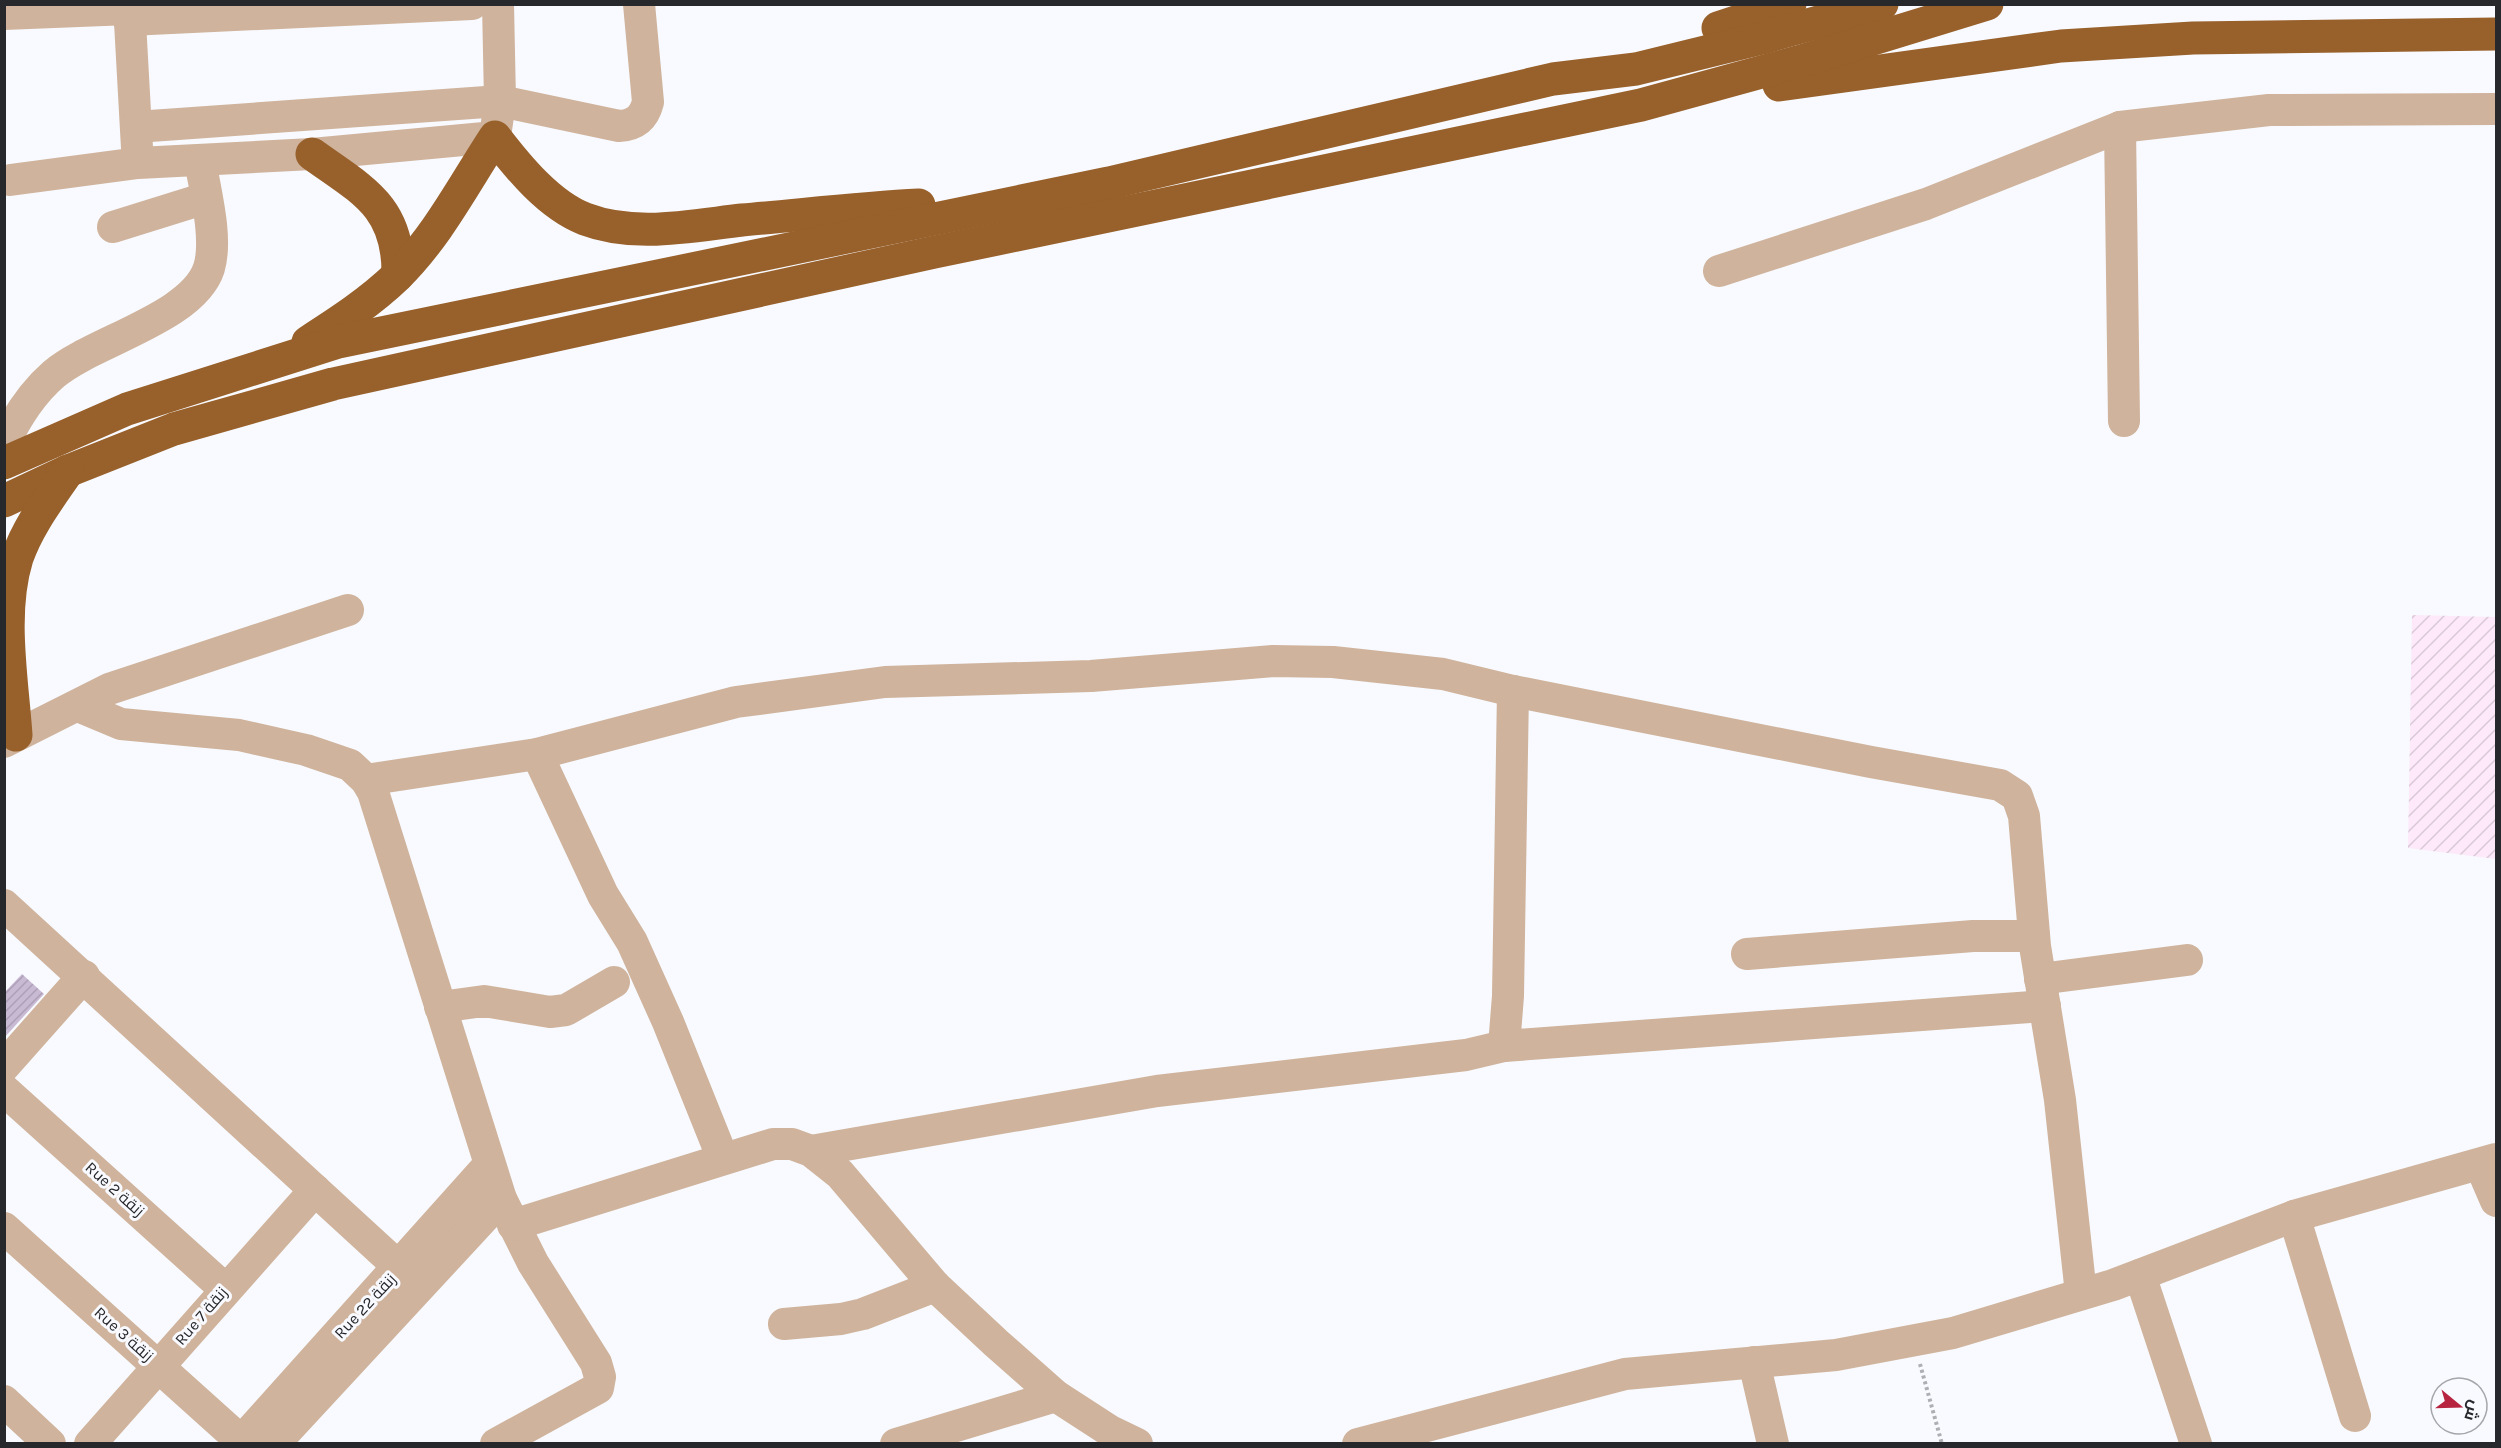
<svg xmlns="http://www.w3.org/2000/svg" width="2501" height="1448" font-family="Karla,Cairo,sans-serif">
	<style>
		.industrial { fill: url(#industrial-furrows) }
		.building { fill: url(#building-hatch) }
		.lines { fill: none; stroke-linecap: round; stroke-linejoin: round }
		.path { stroke: #adafb3; stroke-width: 4; stroke-dasharray: 3 3; stroke-linecap: butt }
		.minor { stroke: #cfb39c; stroke-width: 32 }
		.highway { stroke: #98602a; stroke-width: 33 }
		.labels { text-anchor: middle; dominant-baseline: central; stroke-width: 6; stroke-linejoin: round; paint-order: stroke }
		.street-label { font-size: 16px; fill: #27282b; stroke: #f8faff }
	</style>
	<defs>
		<pattern id="industrial-furrows" width="10" height="10" patternUnits="userSpaceOnUse" patternTransform="scale(1.5)"><rect width="10" height="10" fill="#fde9fa"/><path d="M-1 1l2-2M0 10L10 0M9 11l2-2" fill="none" stroke="#d9c8d6"/></pattern>
		<pattern id="building-hatch" width="6" height="6" patternUnits="userSpaceOnUse" patternTransform="scale(1.5)"><rect width="6" height="6" fill="#c9bad4"/><path d="M-1 1l2-2M0 6l6-6M5 7l2-2" fill="none" stroke="#ada0b6"/></pattern>
	</defs>
	<rect width="100%" height="100%" fill="#f8faff"/>
	<polygon class="industrial" points="2412,615 2496,617 2496,859 2408,848"/>
	<polygon class="building" points="22,974 44,994 4,1038 4,993"/>
	<g class="lines">
		<polyline class="path" points="1920,1364 1942,1444"/>
		<g class="minor">
			<polyline points="129,4 137,148"/>
			<polyline points="4,14 129,9"/>
			<polyline points="129,20 472,4"/>
			<path d="M136 127 500 101 619 126C635 125 644 118 648 102L639 4"/>
			<polyline points="2120,127 2124,421"/>
			<polyline points="10,180 138,163 312,154 495,137 500,101 498,4"/>
			<polyline points="113,227 206,198"/>
			<polyline points="1719,271 1926,204 2120,127 2269,110 2496,109"/>
			<path d="M4 444C16 418 32 393 54 374 93 341 193 318 209 268 218 238 205 191 200 160"/>
			<polyline points="78,706 121,724 239,735 306,750 350,765 366,780 373,792 501,1199 533,1263 596,1363 600,1377 598,1388 496,1444"/>
			<polyline points="4,742 109,689 348,610"/>
			<polyline points="537,754 603,895 632,942 668,1022 723,1159"/>
			<polyline points="366,780 537,754 736,702 885,682 1091,676 1273,661 1333,662 1443,674 1513,691 1871,762 2000,785 2017,796 2024,816 2035,946 2060,1100 2081,1294"/>
			<polyline points="4,905 400,1268 417,1287"/>
			<polyline points="1747,954 1973,936 2034,936"/>
			<polyline points="2040,979 2187,960"/>
			<polyline points="440,1007 484,1001 550,1012 566,1010 614,982"/>
			<polyline points="1504,1046 2045,1006"/>
			<polyline points="4,1066 84,976"/>
			<polyline points="4,1090 225,1289"/>
			<polyline points="811,1151 1157,1091 1466,1055 1504,1046 1508,996 1513,691"/>
			<polyline points="2480,1164 2496,1201"/>
			<polyline points="2294,1216 2355,1416"/>
			<polyline points="513,1225 773,1144 792,1144 811,1151 840,1174 935,1286 996,1343 1056,1396 1110,1431 1137,1444"/>
			<polyline points="4,1228 241,1441"/>
			<polyline points="2140,1275 2196,1444"/>
			<polyline points="784,1324 841,1319 863,1314 935,1286"/>
			<polyline points="1754,1362 1773,1444"/>
			<polyline points="4,1401 50,1444"/>
			<polyline points="90,1444 315,1190"/>
			<polyline points="239,1444 489,1165"/>
			<polyline points="274,1444 501,1199"/>
			<polyline points="896,1444 1056,1396"/>
			<polyline points="1358,1444 1625,1374 1836,1355 1953,1333 2113,1285 2294,1216 2496,1159"/>
		</g>
		<g class="highway">
			<polyline points="1718,28 1790,4"/>
			<polyline points="1779,85 2061,46 2193,38 2496,34"/>
			<path d="M312 154C362 190 399 206 398 275"/>
			<path d="M308 342C339 322 370 302 397 276 437 237 464 184 495 137 518 167 549 205 585 219 635 238 690 226 742 220 801 215 860 208 919 205"/>
			<polyline points="4,463 127,409 338,342 1109,183 1553,79 1636,69 1762,38 1882,4"/>
			<polyline points="4,501 68,471 174,429 333,384 935,252 1641,105 1798,62 1987,4"/>
			<path d="M16 735C12 678 0 613 17 558 28 526 49 499 68 471"/>
		</g>
	</g>
	<g class="labels">
		<g class="street-label">
			<text transform="translate(115 1189) rotate(42)">Rue 2 زنقة</text>
			<text transform="translate(365 1306) rotate(-47)">Rue 22 زنقة</text>
			<text transform="translate(201 1316) rotate(-49)">Rue 7 زنقة</text>
			<text transform="translate(124 1334) rotate(42)">Rue 3 زنقة</text>
		</g>
	</g>
	<rect width="2501" height="1448" fill="none" stroke="#27282b" stroke-width="12"/>
	<g transform="translate(2459 1406) rotate(109)"><circle r="28" fill="#f8faff" stroke="#a4a6aa" stroke-width="1.5"/>
	<path d="M0-4.5L10 22L0 15L-10 22Z" fill="#b6243f"/>
	<text y="-9" font-size="16" font-weight="bold" text-anchor="middle" fill="#27282b">ش</text>
	</g>
</svg>
